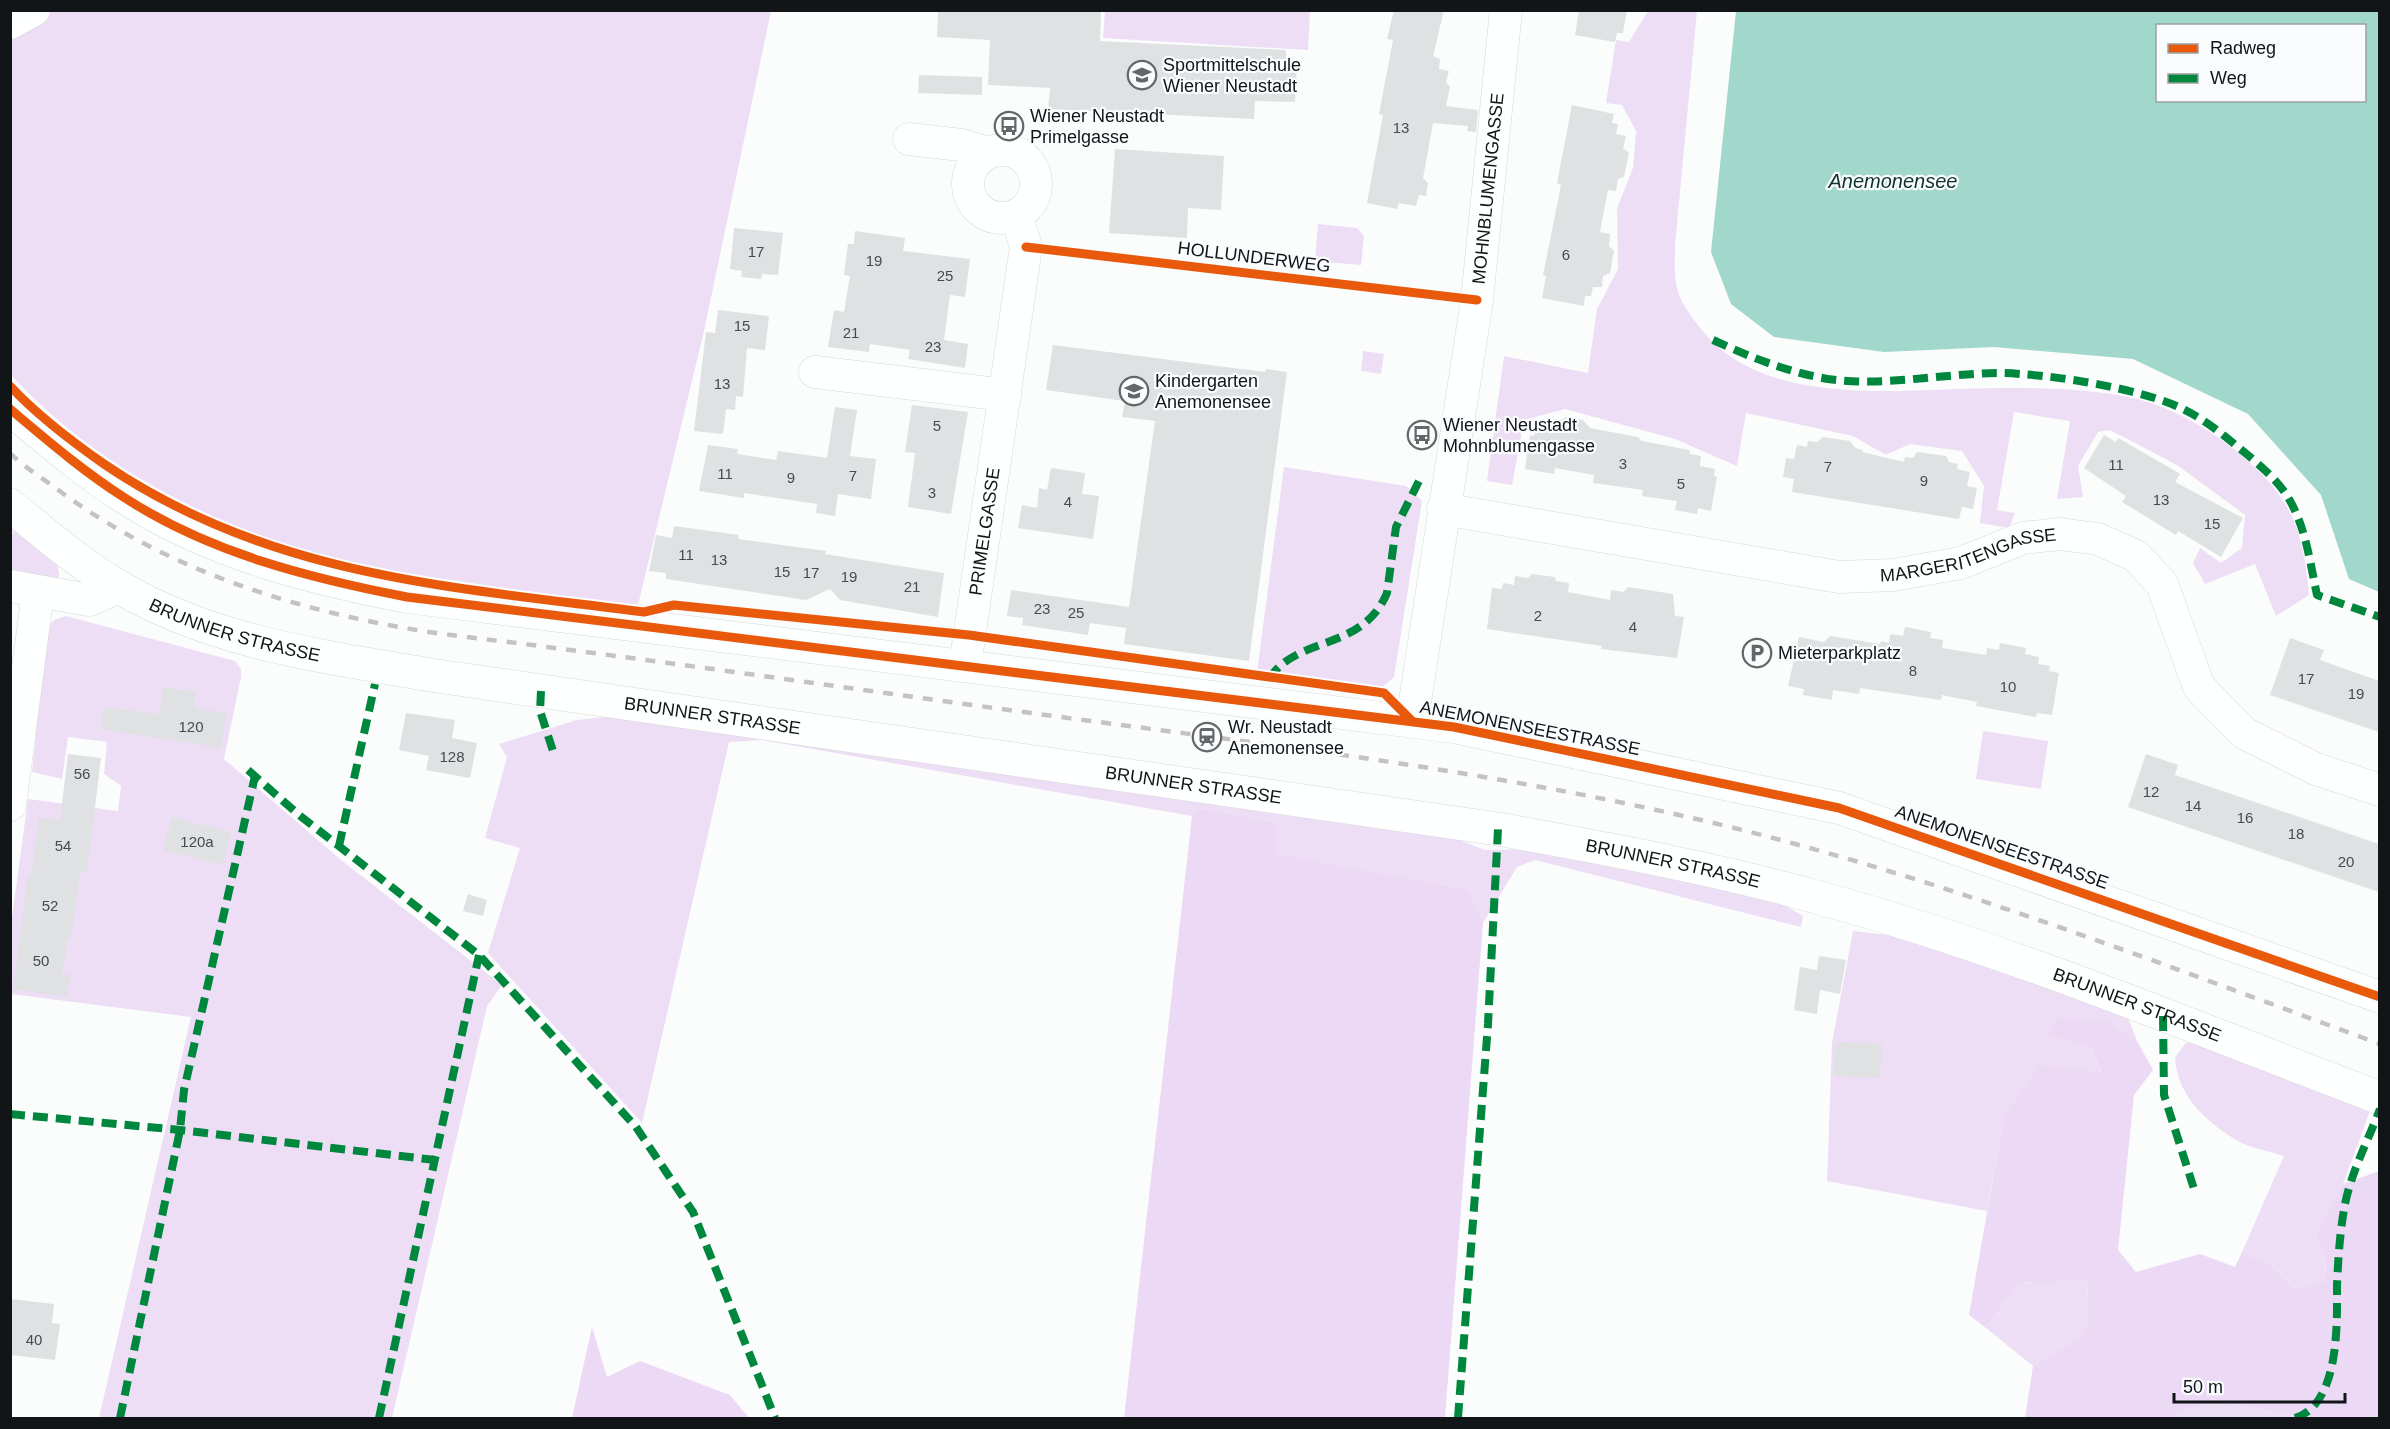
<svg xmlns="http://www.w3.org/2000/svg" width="2390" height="1429" font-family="Arial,sans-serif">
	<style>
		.green { fill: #eddef6 }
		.forest { fill: #ecd9f6 }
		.water { fill: #a1d8cb; fill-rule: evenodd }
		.building { fill: #dfe1e3 }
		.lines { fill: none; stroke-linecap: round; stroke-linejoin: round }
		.minor-casing { stroke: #d7d9da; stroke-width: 33 }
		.major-casing { stroke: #d7d9da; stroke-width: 34 }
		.minor { stroke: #feffff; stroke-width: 32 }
		.major { stroke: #feffff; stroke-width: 33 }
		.rail { stroke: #c3c3c3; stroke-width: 4.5; stroke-dasharray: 10 10; stroke-linecap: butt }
		.quiet { stroke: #00873e; stroke-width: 8; stroke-dasharray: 15 8; stroke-linecap: butt }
		.cycleway-casing { stroke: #fafcfd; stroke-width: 13 }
		.cycleway { stroke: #e8590c; stroke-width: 9 }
		.labels { text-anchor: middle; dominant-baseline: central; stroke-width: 4.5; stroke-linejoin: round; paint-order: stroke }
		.number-label { font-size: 15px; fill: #484a4d }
		.poi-label { font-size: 18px; fill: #121518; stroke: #fafcfd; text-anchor: start }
		.street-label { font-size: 18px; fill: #121518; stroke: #fafcfd }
		.water-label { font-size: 20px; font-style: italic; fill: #0d332b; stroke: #fafcfd }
	</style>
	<rect width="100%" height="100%" fill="#fbfcfc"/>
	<g class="green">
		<path d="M48 11H771L704 331 638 605C573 597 509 589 445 579 407 574 369 569 333 559 213 526 96 467 11 375V32Z"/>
		<polygon points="1105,11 1310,11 1308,50 1103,38"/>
		<path d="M1648 11H1697L1675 245C1675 257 1674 270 1676 282 1678 300 1690 315 1701 329 1768 413 1910 387 2006 388 2049 388 2094 389 2137 399 2171 407 2214 432 2240 454 2292 498 2303 529 2309 595L2276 616 2255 564 2205 584 2193 563 2200 548 2221 563 2242 548 2245 515 2177 465 2110 430 2098 432 2078 466 2083 497 2057 499 2070 421 2014 412 1997 510 2015 513 2009 528 1980 523 1984 486 1962 451 1910 444 1886 455 1853 436 1746 413 1737 466 1675 439 1565 409 1524 420 1512 485 1487 481 1504 356 1588 373 1597 309 1618 269 1617 208 1633 168 1636 131 1622 105 1606 103 1616 40 1629 42Z"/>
		<polygon points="1318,224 1357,228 1364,236 1361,265 1315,261"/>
		<polygon points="1363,351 1384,354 1381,374 1361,371"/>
		<polygon points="1284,467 1406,486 1422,501 1394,677 1381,688 1257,672"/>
		<path d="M11 520C25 533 70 561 57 582L11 574 10 537 14 532 11 529Z"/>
		<polygon points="66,616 235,661 241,669 241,677 224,759 341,860 502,985 487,1006 392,1418 99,1418 191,1017 11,994 11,925 28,799 118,811 121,786 104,774 107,742 68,737 62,779 32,772 47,628 54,620"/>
		<polygon points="623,715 1441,833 1485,850 1544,849 1769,896 1803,916 1801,927 1535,860 1517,867 1483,923 1470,890 1276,853 1278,823 1203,808 1192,816 762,740 729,742 642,1123 488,953 520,848 485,838 507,757 499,744 577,720"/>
		<polygon points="1983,731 2048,741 2041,789 1976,779"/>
		<polygon points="1853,931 1907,937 2127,1015 2137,1041 2114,1023 2049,1035 2092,1049 2101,1073 2004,1116 1987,1211 1827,1181 1832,1043"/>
		<path d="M2204 1041 2370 1111 2343 1184 2315 1234 2326 1258 2325 1281 2295 1289 2272 1266 2242 1252 2284 1156C2269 1151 2249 1148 2236 1140 2204 1120 2177 1095 2175 1057L2186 1043Z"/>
		<polygon points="2088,1279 2086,1333 2033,1366 1986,1328 2019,1283"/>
		<polygon points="2212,1399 2304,1418 2171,1418"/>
	</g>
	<g class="forest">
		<polygon points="1202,808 1278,823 1277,853 1470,890 1483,923 1445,1418 1124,1418 1192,816"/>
		<polygon points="2058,1017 2114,1023 2137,1041 2153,1070 2134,1095 2118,1250 2136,1272 2200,1254 2235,1267 2242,1252 2272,1266 2295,1289 2325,1281 2326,1258 2315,1234 2343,1184 2379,1171 2379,1418 2304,1418 2212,1399 2171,1418 2025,1418 2033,1366 2086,1333 2088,1280 2019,1283 1986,1328 1969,1315 2004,1116 2039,1065 2101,1072 2092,1049 2048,1035"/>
		<polygon points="592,1327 607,1377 640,1361 730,1395 749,1418 572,1418"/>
	</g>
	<path class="water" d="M1736 11H2379V592L2349 579 2321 495 2248 414 2133 359 1994 347 1884 352 1774 337 1731 304 1711 252ZM2158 26H2364V100H2158Z"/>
	<g class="building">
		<polygon points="938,10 1101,10 1100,41 1286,50 1286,64 1297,64 1295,102 1255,101 1254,119 1048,109 1050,88 988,85 990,40 937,37"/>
		<polygon points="1394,10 1444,10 1433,56 1440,59 1439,69 1449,71 1446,82 1450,87 1446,106 1478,110 1476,132 1467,131 1468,126 1433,123 1423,178 1428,183 1426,196 1419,195 1416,206 1399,203 1397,209 1367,203 1383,115 1379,114 1393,40 1387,39"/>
		<polygon points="1579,10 1627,10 1623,33 1617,33 1615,42 1575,35"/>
		<polygon points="919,75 982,77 982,95 918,93"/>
		<polygon points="1572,105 1614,114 1612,123 1618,124 1616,134 1626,136 1623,148 1629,153 1624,177 1618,179 1616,191 1608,190 1600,232 1610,234 1609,246 1614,251 1610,273 1603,276 1602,287 1593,287 1591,296 1585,296 1584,306 1542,298 1546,276 1543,275 1561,185 1557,183"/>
		<polygon points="1115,149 1224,156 1221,210 1188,208 1187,238 1109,233"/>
		<polygon points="734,228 783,233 778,275 762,274 761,279 741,277 742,271 730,269"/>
		<polygon points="855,231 905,238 903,251 970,259 965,297 950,295 944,340 968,344 965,368 908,359 910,350 870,344 869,352 828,347 834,310 844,312 850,276 844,275 848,244 854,244"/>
		<polygon points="718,310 769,316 765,350 747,348 743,397 736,396 735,410 726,409 723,434 694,431 706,332 715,333"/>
		<polygon points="1053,345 1265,372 1266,369 1287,372 1249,661 1124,644 1126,628 1090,623 1088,635 1022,625 1023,618 1007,616 1011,590 1129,607 1155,421 1122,417 1125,401 1046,390"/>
		<polygon points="912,405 968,412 951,514 908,507 915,453 905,452"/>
		<polygon points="835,407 857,410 850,456 876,459 871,499 838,494 835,516 816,513 817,504 744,493 744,498 699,491 708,445 738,449 737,454 776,460 778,451 827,458"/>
		<polygon points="1566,417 1583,420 1590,428 1638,437 1642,441 1689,450 1690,454 1701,456 1700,466 1715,469 1714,476 1717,477 1711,511 1698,508 1697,514 1675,510 1677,501 1642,496 1643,490 1593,483 1594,475 1555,468 1554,474 1525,469 1530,435 1534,436 1535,427 1549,429 1551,420 1561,420"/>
		<polygon points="2104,435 2116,442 2118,438 2165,465 2180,474 2175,482 2243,518 2221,557 2178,531 2176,535 2122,502 2126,496 2084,468"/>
		<polygon points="1823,437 1850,441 1855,448 1863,450 1862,452 1904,462 1905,457 1913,458 1917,452 1946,456 1949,462 1958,464 1957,469 1970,472 1967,486 1977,488 1973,509 1962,507 1959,519 1792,492 1794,479 1783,477 1786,458 1794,459 1797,445 1807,447 1808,441 1817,442"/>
		<polygon points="1051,468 1085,473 1082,494 1099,496 1093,539 1018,528 1022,505 1037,508 1039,488 1047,490"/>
		<polygon points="674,526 739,535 738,539 826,551 825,554 944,573 938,617 840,600 830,589 806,600 666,579 666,573 649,571 656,535 672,538"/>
		<polygon points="1532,574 1555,577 1556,581 1569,583 1568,592 1610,600 1611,590 1623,592 1628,587 1673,594 1675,616 1684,617 1677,658 1601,649 1602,646 1487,629 1492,588 1502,589 1503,583 1514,585 1515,576 1528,578"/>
		<polygon points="1905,627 1931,632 1930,638 1943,640 1942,648 1986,655 1987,648 1999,650 2000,643 2026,648 2025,654 2039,657 2038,664 2050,666 2049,671 2059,673 2052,715 2037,713 2036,717 1976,706 1977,702 1942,695 1941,700 1860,688 1859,694 1833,690 1832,700 1803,695 1804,689 1788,686 1799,637 1824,642 1830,636 1880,644 1881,641 1889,643 1890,634 1903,636"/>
		<polygon points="2290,638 2324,650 2320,660 2379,681 2379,732 2270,695"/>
		<polygon points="163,687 196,692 194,708 226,713 221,748 101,729 103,707 159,714"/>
		<polygon points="406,713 455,720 452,738 477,743 470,778 426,770 429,756 399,750"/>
		<polygon points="68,754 101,758 87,873 80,872 71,938 68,938 62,974 70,975 67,997 13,989 28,877 31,877 39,818 60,820"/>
		<polygon points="2146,754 2178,765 2175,775 2379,844 2379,892 2128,807"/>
		<polygon points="172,817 231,832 222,865 163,850"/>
		<polygon points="468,894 487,900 483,916 463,911"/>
		<polygon points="1819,956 1846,960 1840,994 1820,990 1817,1014 1794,1010 1800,967 1817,970"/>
		<polygon points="1836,1042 1882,1044 1880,1078 1834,1076"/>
		<polygon points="10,1299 54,1304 52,1323 60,1324 55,1360 10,1355"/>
	</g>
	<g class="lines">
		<g class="minor-casing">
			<g id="minor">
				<polyline points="10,23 34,10"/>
				<polyline points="909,139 962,145 987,153"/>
				<circle cx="1002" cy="184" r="34"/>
				<polyline points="815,372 1005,395"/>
				<path d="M10 409C48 441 84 472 125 498 210 553 309 578 407 597L1454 727 1839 808 2380 997"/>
				<path id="s1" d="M1443 509 1839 577 1893 575 1961 563 2023 538 2060 534 2098 539 2136 556 2162 584 2199 687 2244 733 2316 769 2380 790"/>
				<polyline points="10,586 89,600 119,587"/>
				<path id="s2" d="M965 666 1026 247 1017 216"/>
				<path id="s3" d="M1412 721 1477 300 1506 10"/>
				<polyline points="10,805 38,592"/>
			</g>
		</g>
		<g class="major-casing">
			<g id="major">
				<path id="s4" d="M10 505C45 534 80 564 119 587 216 644 328 657 437 676L1498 829C1607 849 1714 868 1820 898 2011 950 2195 1028 2380 1098"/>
			</g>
		</g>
		<use href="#minor" class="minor"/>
		<use href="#major" class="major"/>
		<path class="rail" d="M10 453C25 468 44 479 61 492 173 574 306 614 442 634 653 659 864 691 1076 719 1294 748 1512 774 1726 826 1950 881 2164 965 2380 1044"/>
		<g class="quiet">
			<path d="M1713 340C1750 357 1787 372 1828 379 1885 387 1944 373 2001 373 2049 374 2140 388 2183 409 2208 421 2228 439 2249 456 2263 468 2280 483 2289 499 2306 528 2310 563 2317 595L2380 617"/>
			<path d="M1269 679C1297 635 1362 652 1387 593L1396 527 1420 479"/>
			<polyline points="541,691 540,711 554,754"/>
			<polyline points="248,770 299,815 479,955 636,1127 693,1212 775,1418"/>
			<polyline points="339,846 375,684"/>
			<polyline points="2163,1016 2164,1095 2195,1192"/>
			<polyline points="10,1114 180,1130 435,1160"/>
			<polyline points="120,1418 180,1130 184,1090 255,776"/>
			<polyline points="379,1418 479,955"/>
			<polyline points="1458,1418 1488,1024 1498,829"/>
			<path d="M2295 1418C2340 1404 2337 1323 2337 1286 2338 1260 2340 1230 2345 1204 2352 1170 2368 1141 2380 1109"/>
		</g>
		<g class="cycleway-casing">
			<g id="cycleway">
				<polyline points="1026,247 1477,300"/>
				<path d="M10 386C37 415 71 441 104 464 270 577 452 587 644 612L674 605 969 635 1384 693 1412 721"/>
				<path d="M10 409C48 441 84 472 125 498 210 553 309 578 407 597L1454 727 1839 808 2380 997"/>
			</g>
		</g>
		<use href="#cycleway" class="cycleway"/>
	</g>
	<defs>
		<g id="school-ring" transform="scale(1.5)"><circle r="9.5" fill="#fafcfd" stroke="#646668" stroke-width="1.5"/><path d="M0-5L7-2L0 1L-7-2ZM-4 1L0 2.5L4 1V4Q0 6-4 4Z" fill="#646668"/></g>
		<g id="bus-ring" transform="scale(1.5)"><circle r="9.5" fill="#fafcfd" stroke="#646668" stroke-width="1.5"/><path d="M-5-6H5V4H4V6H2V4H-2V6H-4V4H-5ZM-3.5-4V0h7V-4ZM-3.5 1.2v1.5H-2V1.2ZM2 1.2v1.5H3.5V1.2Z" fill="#646668"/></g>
		<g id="parking-ring" transform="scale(1.5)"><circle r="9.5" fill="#fafcfd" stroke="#646668" stroke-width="1.5"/><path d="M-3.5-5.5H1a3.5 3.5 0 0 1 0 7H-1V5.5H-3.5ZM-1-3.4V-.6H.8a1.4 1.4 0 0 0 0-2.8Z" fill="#646668"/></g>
		<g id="station-ring" transform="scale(1.5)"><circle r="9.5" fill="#fafcfd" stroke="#646668" stroke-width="1.5"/><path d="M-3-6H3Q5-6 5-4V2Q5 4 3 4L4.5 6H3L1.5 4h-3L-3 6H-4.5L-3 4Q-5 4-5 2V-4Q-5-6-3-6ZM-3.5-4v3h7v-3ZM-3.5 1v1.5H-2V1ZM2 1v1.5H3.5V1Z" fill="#646668"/></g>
	</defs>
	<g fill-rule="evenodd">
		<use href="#school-ring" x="1142" y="75"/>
		<use href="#bus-ring" x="1009" y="126"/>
		<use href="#school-ring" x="1134" y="391"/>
		<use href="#bus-ring" x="1422" y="435"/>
		<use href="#parking-ring" x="1757" y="653"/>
		<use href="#station-ring" x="1207" y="737"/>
	</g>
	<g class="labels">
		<g class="number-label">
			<text x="1401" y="127">13</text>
			<text x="756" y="251">17</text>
			<text x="1566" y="254">6</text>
			<text x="874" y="260">19</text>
			<text x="945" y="275">25</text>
			<text x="742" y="325">15</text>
			<text x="851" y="332">21</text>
			<text x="933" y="346">23</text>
			<text x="722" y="383">13</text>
			<text x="937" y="425">5</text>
			<text x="1623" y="463">3</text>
			<text x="2116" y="464">11</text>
			<text x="1828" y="466">7</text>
			<text x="725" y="473">11</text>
			<text x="853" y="475">7</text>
			<text x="791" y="477">9</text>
			<text x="1924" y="480">9</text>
			<text x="1681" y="483">5</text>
			<text x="932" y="492">3</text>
			<text x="2161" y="499">13</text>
			<text x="1068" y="501">4</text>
			<text x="2212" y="523">15</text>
			<text x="686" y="554">11</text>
			<text x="719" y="559">13</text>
			<text x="782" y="571">15</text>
			<text x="811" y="572">17</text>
			<text x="849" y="576">19</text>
			<text x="912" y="586">21</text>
			<text x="1042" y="608">23</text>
			<text x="1076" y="612">25</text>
			<text x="1538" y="615">2</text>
			<text x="1633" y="626">4</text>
			<text x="1913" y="670">8</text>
			<text x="2306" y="678">17</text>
			<text x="2008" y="686">10</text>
			<text x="2356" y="693">19</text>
			<text x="191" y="726">120</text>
			<text x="452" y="756">128</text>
			<text x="82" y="773">56</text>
			<text x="2151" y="791">12</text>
			<text x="2193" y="805">14</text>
			<text x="2245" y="817">16</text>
			<text x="2296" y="833">18</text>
			<text x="197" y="841">120a</text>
			<text x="63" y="845">54</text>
			<text x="2346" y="861">20</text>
			<text x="50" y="905">52</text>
			<text x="41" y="960">50</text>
			<text x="34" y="1339">40</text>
		</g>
		<g class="poi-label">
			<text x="1163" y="65">Sportmittelschule<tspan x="1163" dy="21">Wiener Neustadt</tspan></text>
			<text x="1030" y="116">Wiener Neustadt<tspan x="1030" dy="21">Primelgasse</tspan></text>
			<text x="1155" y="381">Kindergarten<tspan x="1155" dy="21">Anemonensee</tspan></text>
			<text x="1443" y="425">Wiener Neustadt<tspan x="1443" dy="21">Mohnblumengasse</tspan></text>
			<text x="1778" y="653">Mieterparkplatz</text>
			<text x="1228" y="727">Wr. Neustadt<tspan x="1228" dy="21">Anemonensee</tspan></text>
		</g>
		<g class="street-label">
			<text stroke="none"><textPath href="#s3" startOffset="538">MOHNBLUMENGASSE</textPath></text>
			<text transform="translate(1254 257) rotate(7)">HOLLUNDERWEG</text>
			<text stroke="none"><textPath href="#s2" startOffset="136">PRIMELGASSE</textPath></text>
			<text stroke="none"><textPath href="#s1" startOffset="534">MARGERITENGASSE</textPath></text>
			<text stroke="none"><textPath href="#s4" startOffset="261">BRUNNER STRASSE</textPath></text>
			<text stroke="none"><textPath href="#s4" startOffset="747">BRUNNER STRASSE</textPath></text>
			<text transform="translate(1530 728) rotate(11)">ANEMONENSEESTRASSE</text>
			<text stroke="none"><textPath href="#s4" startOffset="1233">BRUNNER STRASSE</textPath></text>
			<text transform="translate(2002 847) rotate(19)">ANEMONENSEESTRASSE</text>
			<text stroke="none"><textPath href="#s4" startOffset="1719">BRUNNER STRASSE</textPath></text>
			<text stroke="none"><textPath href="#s4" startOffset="2205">BRUNNER STRASSE</textPath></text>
		</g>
		<g class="water-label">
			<text x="1893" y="181">Anemonensee</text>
		</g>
	</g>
	<rect width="2390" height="1429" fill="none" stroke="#121518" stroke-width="24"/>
	<rect x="2156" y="24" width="210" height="78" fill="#fafcfd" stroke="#9da0a1" stroke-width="1.5"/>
	<rect x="2168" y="44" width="30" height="9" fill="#e8590c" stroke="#9da0a1" stroke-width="1.5"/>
	<text x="2210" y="54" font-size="18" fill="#121518">Radweg</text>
	<rect x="2168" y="74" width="30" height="9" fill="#00873e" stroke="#9da0a1" stroke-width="1.5"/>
	<text x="2210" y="84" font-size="18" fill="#121518">Weg</text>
	<path d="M2174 1393v9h171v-9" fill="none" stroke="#121518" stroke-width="3"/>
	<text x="2183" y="1393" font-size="18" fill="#121518" stroke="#fafcfd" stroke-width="4.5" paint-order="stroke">50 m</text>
</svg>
